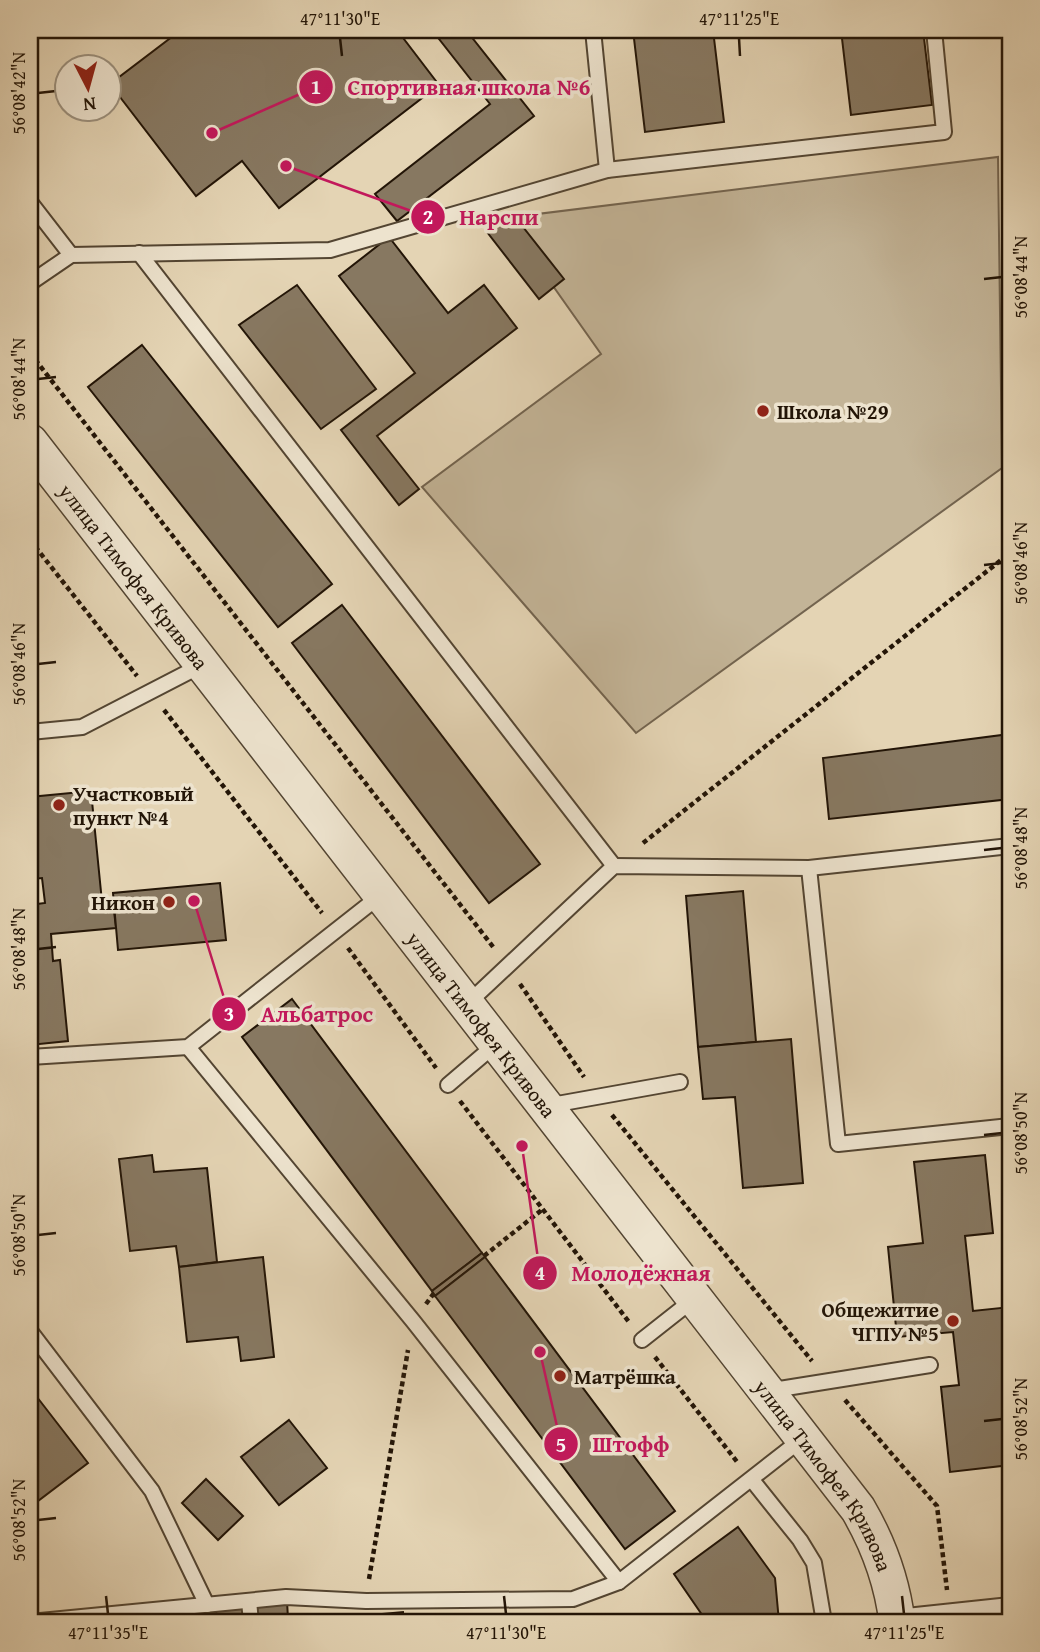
<svg xmlns="http://www.w3.org/2000/svg" width="1040" height="1652" font-family="'Gentium Book Plus',serif">
	<style>
		.green { fill: #c3b497; stroke: #73644f; stroke-width: 2 }
		.building { fill: #877861; stroke: #231507; stroke-width: 2 }
		.lines { fill: none; stroke-linecap: round; stroke-linejoin: round }
		.service-casing { stroke: #534532; stroke-width: 18 }
		.tertiary-casing { stroke: #534532; stroke-width: 38 }
		.path { stroke: #231507; stroke-width: 4.5; stroke-dasharray: 5 3.5; stroke-linecap: butt }
		.service { stroke: #ede3ce; stroke-width: 14 }
		.tertiary { stroke: #ede3ce; stroke-width: 35 }
		.ticks { fill: none; stroke: #231507; stroke-width: 2.5 }
		.poi-dot { fill: #8f2418; stroke: #ede3ce; stroke-width: 2.5 }
		.labels { text-anchor: middle; dominant-baseline: central; stroke-width: 7; stroke-linejoin: round; paint-order: stroke }
		.poi-label { font-size: 21px; font-weight: bold; fill: #231507; stroke: #ede3ce; text-anchor: start }
		.street-label { font-size: 21px; fill: #231507; stroke: #ede3ce }
		.leader { fill: none; stroke: #c2185b; stroke-width: 2.5 }
		.callout-dot { fill: #c2185b; stroke: #ede3ce; stroke-width: 2.5 }
		.mark-label { font-size: 21px; text-anchor: middle; font-weight: bold; fill: #fff }
		.callout-label { font-size: 23px; text-anchor: middle; font-weight: bold; fill: #c2185b; stroke: #ede3ce; stroke-width: 7; stroke-linejoin: round; paint-order: stroke }
		.neatline { fill: none; stroke: #231507; stroke-width: 2.5 }
		.ticks-label { font-size: 18px; text-anchor: middle; fill: #231507 }
	</style>
	<rect width="100%" height="100%" fill="#e4d4b4"/>
	<filter id="stains"><feTurbulence type="fractalNoise" baseFrequency=".00286" numOctaves="4"/><feColorMatrix values="0 0 0 0 .2 0 0 0 0 .09 0 0 0 0 .02 0 0 0 .5 -.17"/></filter>
	<radialGradient id="worn" r=".72"><stop offset=".6" stop-color="#630" stop-opacity="0"/><stop offset="1" stop-color="#630" stop-opacity=".3"/></radialGradient>
	<polygon class="green" points="998,157 1002,468 636,733 422,487 601,354 505,218"/>
	<g class="building">
		<polygon points="181,30 397,30 439,85 279,208 242,161 196,196 110,84"/>
		<polygon points="432,30 466,30 534,116 397,221 375,194 490,104"/>
		<polygon points="633,30 713,30 724,122 645,132"/>
		<polygon points="841,30 923,30 932,105 851,115"/>
		<polygon points="512,213 564,279 539,299 487,232"/>
		<polygon points="389,237 448,313 484,285 517,328 377,436 419,489 399,505 341,430 415,373 339,276"/>
		<polygon points="297,285 376,389 321,429 239,325"/>
		<polygon points="142,345 332,584 278,627 88,387"/>
		<polygon points="342,605 540,864 489,903 292,643"/>
		<polygon points="1010,734 1010,799 829,819 823,758"/>
		<polygon points="91,791 103,912 114,911 116,928 51,934 53,961 60,960 68,1041 30,1045 30,905 45,903 42,878 33,879 30,797"/>
		<polygon points="220,883 226,940 118,950 113,893"/>
		<polygon points="743,891 756,1042 698,1047 686,896"/>
		<polygon points="292,999 482,1253 432,1291 242,1037"/>
		<polygon points="791,1039 803,1183 743,1188 735,1097 703,1099 698,1047"/>
		<polygon points="152,1155 154,1172 207,1168 217,1262 179,1267 176,1246 130,1251 119,1159"/>
		<polygon points="985,1155 993,1233 965,1236 973,1311 1010,1307 1010,1465 950,1472 941,1387 959,1385 953,1332 897,1337 888,1247 923,1243 914,1162"/>
		<polygon points="482,1253 485,1257 435,1296 432,1291"/>
		<polygon points="263,1257 274,1357 241,1361 238,1337 187,1342 179,1267"/>
		<polygon points="485,1257 675,1511 625,1549 435,1296"/>
		<polygon points="30,1388 88,1463 34,1504 30,1499"/>
		<polygon points="289,1420 327,1468 279,1505 241,1457"/>
		<polygon points="206,1479 243,1516 218,1540 182,1503"/>
		<polygon points="738,1527 775,1578 779,1622 707,1622 674,1574"/>
		<polygon points="287,1601 288,1619 334,1615 334,1618 350,1617 351,1622 217,1622 216,1611"/>
		<polygon points="403,1612 404,1622 351,1622 350,1617"/>
	</g>
	<g class="lines">
		<g class="service-casing">
			<g id="service">
				<polyline points="593,30 607,170"/>
				<polyline points="30,202 71,255"/>
				<polyline points="139,253 614,866"/>
				<polyline points="30,283 71,255 330,250 607,170 944,132 934,30"/>
				<polyline points="30,732 82,727 202,665"/>
				<polyline points="809,868 838,1144 1010,1126"/>
				<polyline points="466,1005 614,866 809,868 1010,846"/>
				<polyline points="188,1047 413,1321 619,1582"/>
				<polyline points="30,1057 188,1047 381,895"/>
				<polyline points="448,1085 496,1044"/>
				<polyline points="546,1106 680,1082"/>
				<polyline points="30,1331 152,1491 207,1605"/>
				<polyline points="642,1340 694,1299"/>
				<polyline points="767,1391 930,1365"/>
				<polyline points="752,1480 800,1540 814,1563 824,1622"/>
				<polyline points="249,1601 251,1622"/>
				<polyline points="897,1617 1010,1605"/>
				<polyline points="30,1622 286,1597 366,1601 573,1599 619,1582 802,1439"/>
			</g>
		</g>
		<g class="tertiary-casing">
			<g id="tertiary">
				<path id="s1" d="M30 442 858 1509C879 1545 892 1580 897 1622"/>
			</g>
		</g>
		<g class="path">
			<polyline points="30,353 494,948"/>
			<polyline points="30,540 137,676"/>
			<polyline points="164,710 322,913"/>
			<polyline points="643,843 1010,553"/>
			<polyline points="348,948 436,1068"/>
			<polyline points="520,984 584,1077"/>
			<polyline points="460,1101 629,1322"/>
			<polyline points="612,1115 812,1361"/>
			<polyline points="484,1256 543,1209"/>
			<polyline points="426,1304 434,1293"/>
			<polyline points="655,1357 738,1463"/>
			<polyline points="845,1400 937,1506 947,1590"/>
			<polyline points="369,1579 408,1350"/>
		</g>
		<use href="#service" class="service"/>
		<use href="#tertiary" class="tertiary"/>
	</g>
	<path class="ticks" d="M340 38 342 56M739 38 740 56M38 93 56 91M984 279 1002 277M38 379 56 377M984 565 1002 563M38 664 56 662M984 850 1002 848M38 949 56 947M984 1135 1002 1133M38 1235 56 1233M984 1421 1002 1419M38 1520 56 1518M106 1596 108 1614M504 1596 506 1614M902 1596 904 1614"/>
	<g class="poi-dot">
		<circle cx="763" cy="411" r="7"/>
		<circle cx="59" cy="805" r="7"/>
		<circle cx="169" cy="902" r="7"/>
		<circle cx="953" cy="1321" r="7"/>
		<circle cx="560" cy="1376" r="7"/>
	</g>
	<g class="labels">
		<g class="poi-label">
			<text x="777" y="411">Школа №29</text>
			<text x="73" y="793">Участковый<tspan x="73" dy="24">пункт №4</tspan></text>
			<text x="155" y="902" text-anchor="end">Никон</text>
			<text x="939" y="1309" text-anchor="end">Общежитие<tspan x="939" dy="24">ЧГПУ №5</tspan></text>
			<text x="574" y="1376">Матрёшка</text>
		</g>
		<g class="street-label">
			<text stroke="none"><textPath href="#s1" startOffset="170">улица Тимофея Кривова</textPath></text>
			<text stroke="none"><textPath href="#s1" startOffset="737">улица Тимофея Кривова</textPath></text>
			<text stroke="none"><textPath href="#s1" startOffset="1304">улица Тимофея Кривова</textPath></text>
		</g>
	</g>
	<path class="leader" d="M212 133L316 87M286 166L428 217M194 901L229 1014M522 1146L540 1273M540 1352L561 1444"/>
	<g class="callout-dot">
		<circle cx="212" cy="133" r="7"/>
		<circle cx="286" cy="166" r="7"/>
		<circle cx="194" cy="901" r="7"/>
		<circle cx="522" cy="1146" r="7"/>
		<circle cx="540" cy="1352" r="7"/>
		<circle cx="316" cy="87" r="18"/>
		<circle cx="428" cy="217" r="18"/>
		<circle cx="229" cy="1014" r="18"/>
		<circle cx="540" cy="1273" r="18"/>
		<circle cx="561" cy="1444" r="18"/>
	</g>
	<g class="mark-label">
		<text x="316" y="94">1</text>
		<text x="428" y="224">2</text>
		<text x="229" y="1021">3</text>
		<text x="540" y="1280">4</text>
		<text x="561" y="1452">5</text>
	</g>
	<g class="callout-label">
		<text x="469" y="95">Спортивная школа №6</text>
		<text x="499" y="225">Нарспи</text>
		<text x="317" y="1022">Альбатрос</text>
		<text x="641" y="1281">Молодёжная</text>
		<text x="631" y="1452">Штофф</text>
	</g>
	<rect width="1040" height="1652" fill="none" stroke="#e4d4b4" stroke-width="77"/>
	<g transform="translate(88 88) rotate(174)"><circle r="33" fill="#ede3ce" stroke="#9c917e" stroke-width="2"/>
	<path d="M0-5L12 26L0 18L-12 26Z" fill="#8f2418"/>
	<text y="-10" font-size="19" font-weight="bold" text-anchor="middle" fill="#231507">N</text>
	</g>
	<rect x="38" y="38" width="964" height="1576" class="neatline"/>
	<g class="ticks-label">
		<text x="340" y="25">47°11'30"E</text>
		<text x="739" y="25">47°11'25"E</text>
		<text transform="translate(19 93) rotate(-90)" y="6">56°08'42"N</text>
		<text transform="translate(1021 277) rotate(-90)" y="6">56°08'44"N</text>
		<text transform="translate(19 379) rotate(-90)" y="6">56°08'44"N</text>
		<text transform="translate(1021 563) rotate(-90)" y="6">56°08'46"N</text>
		<text transform="translate(19 664) rotate(-90)" y="6">56°08'46"N</text>
		<text transform="translate(1021 848) rotate(-90)" y="6">56°08'48"N</text>
		<text transform="translate(19 949) rotate(-90)" y="6">56°08'48"N</text>
		<text transform="translate(1021 1133) rotate(-90)" y="6">56°08'50"N</text>
		<text transform="translate(19 1235) rotate(-90)" y="6">56°08'50"N</text>
		<text transform="translate(1021 1419) rotate(-90)" y="6">56°08'52"N</text>
		<text transform="translate(19 1520) rotate(-90)" y="6">56°08'52"N</text>
		<text x="108" y="1639">47°11'35"E</text>
		<text x="506" y="1639">47°11'30"E</text>
		<text x="904" y="1639">47°11'25"E</text>
	</g>
	<rect width="100%" height="100%" filter="url(#stains)"/>
	<rect width="100%" height="100%" fill="url(#worn)"/>
</svg>
